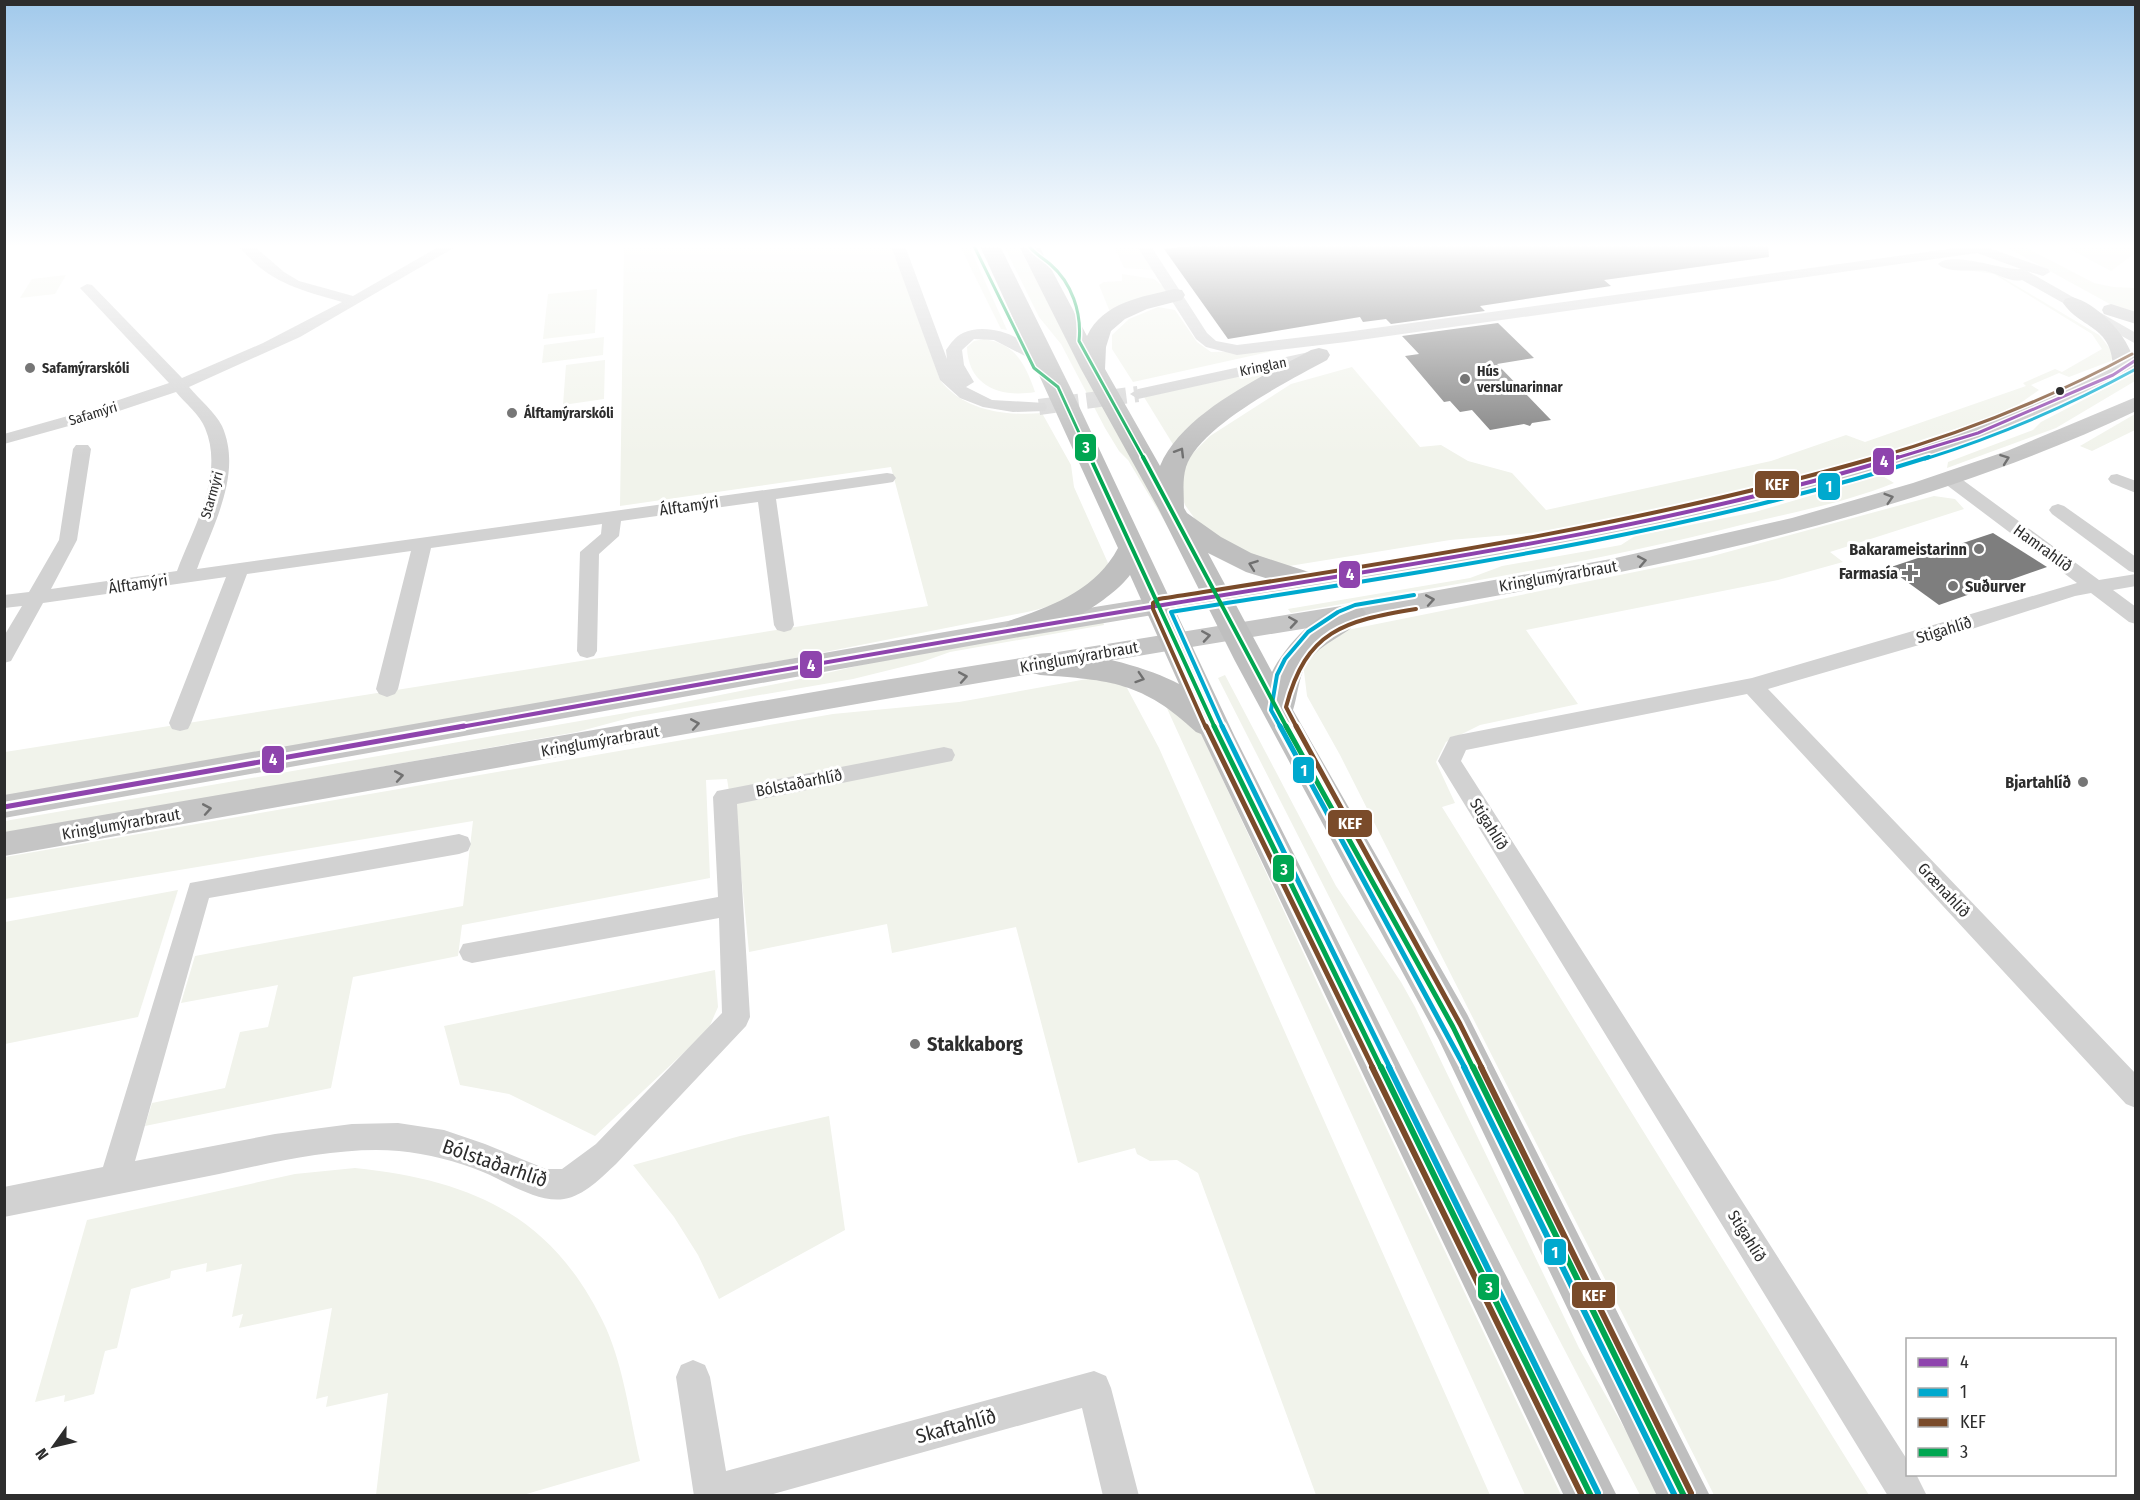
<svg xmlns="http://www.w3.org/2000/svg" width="2140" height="1500" font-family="'Fira Sans Condensed',sans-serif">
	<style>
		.green { fill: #f1f3eb }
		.building { fill: #7e7e7e }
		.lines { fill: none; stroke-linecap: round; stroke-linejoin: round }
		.minor-tunnel { stroke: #d5d5d5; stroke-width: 16; stroke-dasharray: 16 8; stroke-linecap: butt }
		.minor { fill: #d2d2d2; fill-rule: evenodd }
		.major { fill: #c5c5c5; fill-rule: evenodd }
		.highway { fill: #bfbfbf; fill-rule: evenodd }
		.bus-1-far2-casing { stroke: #fff; stroke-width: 6 }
		.bus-1-far1-casing { stroke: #fff; stroke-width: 8 }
		.bus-1-casing { stroke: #fff; stroke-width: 10 }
		.bus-2-far3-casing { stroke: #fff; stroke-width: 6 }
		.bus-2-far2-casing { stroke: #fff; stroke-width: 8 }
		.bus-2-far1-casing { stroke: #fff; stroke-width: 10 }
		.bus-2-casing { stroke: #fff; stroke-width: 10 }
		.bus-3-far3-casing { stroke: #fff; stroke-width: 6 }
		.bus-3-far2-casing { stroke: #fff; stroke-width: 8 }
		.bus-3-far1-casing { stroke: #fff; stroke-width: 10 }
		.bus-3-casing { stroke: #fff; stroke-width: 10 }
		.bus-4-far3-casing { stroke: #fff; stroke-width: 6 }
		.bus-4-far2-casing { stroke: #fff; stroke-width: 8 }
		.bus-4-far1-casing { stroke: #fff; stroke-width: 10 }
		.bus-4-casing { stroke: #fff; stroke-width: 10 }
		.bus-1-far2 { stroke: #8e44ad; stroke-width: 3 }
		.bus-1-far1 { stroke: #8e44ad; stroke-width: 4 }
		.bus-1 { stroke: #8e44ad; stroke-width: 5 }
		.bus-2-far3 { stroke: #00a9ce; stroke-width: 3 }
		.bus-2-far2 { stroke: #00a9ce; stroke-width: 4 }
		.bus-2-far1 { stroke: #00a9ce; stroke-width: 5 }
		.bus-2 { stroke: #00a9ce; stroke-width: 6 }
		.bus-3-far3 { stroke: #7a4b2a; stroke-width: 3 }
		.bus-3-far2 { stroke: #7a4b2a; stroke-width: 4 }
		.bus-3-far1 { stroke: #7a4b2a; stroke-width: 5 }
		.bus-3 { stroke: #7a4b2a; stroke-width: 6 }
		.bus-4-far3 { stroke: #00a651; stroke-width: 3 }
		.bus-4-far2 { stroke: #00a651; stroke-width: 4 }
		.bus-4-far1 { stroke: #00a651; stroke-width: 5 }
		.bus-4 { stroke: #00a651; stroke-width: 6 }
		.oneway { stroke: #6f6f6f }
		.oneway2 { stroke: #717171 }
		.poi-dot { fill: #767676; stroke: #fff; stroke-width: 2 }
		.bus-dot { fill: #2d2d2d; stroke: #fff; stroke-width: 2 }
		.labels { text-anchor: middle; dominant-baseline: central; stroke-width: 6; stroke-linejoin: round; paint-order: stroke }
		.far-street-label { font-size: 14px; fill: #2d2d2d; stroke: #fff }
		.far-poi-label { font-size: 14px; font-weight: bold; fill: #2d2d2d; stroke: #fff; text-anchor: start }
		.street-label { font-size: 16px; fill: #2d2d2d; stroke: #fff }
		.poi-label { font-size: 16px; font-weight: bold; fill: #2d2d2d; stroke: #fff; text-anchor: end }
		.near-poi-label { font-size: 20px; font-weight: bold; fill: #2d2d2d; stroke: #fff; text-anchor: start }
		.near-street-label { font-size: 20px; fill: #2d2d2d; stroke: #fff }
		.line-badge { stroke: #fff; stroke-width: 2 }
		.badge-label { font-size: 16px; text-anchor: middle; font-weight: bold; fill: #fff }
	</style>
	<rect width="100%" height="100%" fill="#fff"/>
	<g class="green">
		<path d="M624 246H894L940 380C964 411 1005 416 1042 413L1071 465 1074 487 1108 563C1095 594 1057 605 1027 612L473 722 5 797V752L928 606 891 467 620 506Z"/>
		<polygon points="960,246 969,246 1007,330 1001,329 999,325"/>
		<polygon points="1004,246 1018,246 1189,562 1128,460 1119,451 1105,428 1061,344 1039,317"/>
		<polygon points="1110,246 1137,246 1153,270 1124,268 1116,250"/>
		<polygon points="2004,246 2023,246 2094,283 2113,287 2135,288 2135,315 2119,309"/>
		<polygon points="2064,246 2135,246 2135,253 2111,271"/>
		<polygon points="1960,269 1974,269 1995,273 2099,335 2114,354 2111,361 2069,377 2059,373 2031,385 2039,390 2019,404 1985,419 1845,465 1617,519 1531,533 1450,540 1283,567 1248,559 1195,519 1185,505 1180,490 1184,462 1210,436 1291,384 1352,367 1420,447 1441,445 1468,461 1512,473 1546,510 1771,461 1846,435 1865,442 2026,386 2023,383 2055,369 2062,372 2102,349 2092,334 1994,274"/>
		<polygon points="1122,274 1154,279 1165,288 1165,294 1110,312 1099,285 1104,282 1122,281"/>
		<polygon points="66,275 55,294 20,298 32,279"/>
		<polygon points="597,289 595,333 543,339 548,294"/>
		<polygon points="1158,307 1175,310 1197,342 1211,352 1273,351 1133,382 1112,349 1112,335 1129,319"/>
		<polygon points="604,337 603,355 542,363 544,345"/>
		<path d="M984 339C1016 344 1025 364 1035 392 1000 398 968 386 967 347L974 341Z"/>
		<polygon points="605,360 604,399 563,405 566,365"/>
		<polygon points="1289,365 1174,446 1144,397"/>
		<polygon points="2135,373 2135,381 2056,428 1947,468 1948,462 2033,430 2041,422"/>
		<polygon points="2135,414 2135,430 2092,451 2080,446"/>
		<path d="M1881 475 1894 483C1844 503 1793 512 1741 525 1593 563 1442 586 1291 613L1288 609 1470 578 1502 566 1610 547 1621 545 1635 536 1755 512Z"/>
		<polygon points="1934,496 1955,499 1964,509 1830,552 1843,562 1778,580 1526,630 1578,704 1480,725 1446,742 1436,762 1455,803 1442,807 1869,1495 1714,1495 1340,755 1307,696 1303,663 1342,631 1709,557"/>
		<polygon points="1102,618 1104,625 950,652 922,662 853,679 633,717 577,732 5,834 5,821 660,707 801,679 896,657"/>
		<polygon points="1225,675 1336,886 1401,982 1415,1007 1579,1348 1662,1495 1640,1495 1346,930 1218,678"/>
		<path d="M1087 679C1102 679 1114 678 1127 688L1159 748 1490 1495H1316L1198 1173 1177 1160 1150 1161 1137 1154 1135 1148 1078 1163 1016 927 892 953 887 924 749 952 739 852 727 779 706 780 710 878 462 925 458 956 353 977 331 1088 145 1126 152 1103 225 1088 240 1032 268 1027 278 985 181 1003 195 956 463 906 473 821 5 899V857L833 714 959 702Z"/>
		<polygon points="1160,693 1194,718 1322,993 1561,1495 1525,1495"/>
		<polygon points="178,890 138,1017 5,1044 5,922"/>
		<polygon points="715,970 718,1007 708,1030 595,1136 509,1094 460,1085 444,1026"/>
		<polygon points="829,1116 845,1230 719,1299 698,1255 674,1217 633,1165 740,1136"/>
		<path d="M355 1168C472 1180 554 1216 606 1328 624 1369 630 1418 640 1461L523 1495H376L388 1393 326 1407 328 1396 316 1399 332 1308 239 1328 243 1314 232 1317 242 1264 206 1272 207 1263 171 1271 170 1278 131 1289 117 1348 105 1351 94 1394 64 1402 65 1395 35 1402 87 1220 295 1174Z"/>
	</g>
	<g class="building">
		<polygon points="1190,246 1768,246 1769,257 1604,280 1611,286 1480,306 1485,311 1391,324 1386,319 1363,322 1360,317 1228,339 1164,249"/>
		<polygon points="1498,323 1534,358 1497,364 1551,420 1532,423 1530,426 1524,424 1490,430 1472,410 1460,412 1450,401 1444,402 1405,356 1419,354 1402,336"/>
		<polygon points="1993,533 2047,567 1939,605 1888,568"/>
	</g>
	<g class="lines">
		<polyline class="minor-tunnel" points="1039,407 1138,394"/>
		<g class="minor">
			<path d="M239 246H254L284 272 299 281 353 296 440 246H457L300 337 189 387C199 399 215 412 222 426 243 473 213 525 197 569L887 473 893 474 896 478 893 482 887 483 776 499 794 625 791 630 784 632 777 630 774 625 758 502 621 521 619 536 599 554 597 651 594 656 587 658 580 656 577 651 580 552 601 534 602 524 431 548 398 689 395 694 387 697 379 694 376 689 411 551 247 574 191 723 188 729 180 731 172 729 169 723 226 577 43 603 11 661 4 663V636L22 606 4 608V595L29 592 59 540 73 449 76 445H88L91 449 77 540 51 589 177 571C193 528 225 475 205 428 200 415 185 403 176 392L101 417 4 444V434L89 410 169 383 80 288 87 284 92 285 182 378 263 343 342 302C300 290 268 283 239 246Z"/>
			<path d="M891 246H905L947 359 946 350C951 343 955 337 963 333 984 323 1019 333 1033 351L1025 356 994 340 974 339 962 350 964 365 974 382 966 387 992 400 1045 403 1047 407 1045 411 1013 412 983 407 960 398 940 380Z"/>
			<path d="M1137 246H1151L1207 333 1216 341 1237 345 1346 332 1970 246H1983L2048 269 2050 272 2043 276 2027 271 2136 333V344L2022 280C2010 283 1997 273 1985 271 1972 269 1948 274 1938 264 1952 250 2004 271 2021 269L1977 253 1346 342 1237 355 1206 347 1196 339Z"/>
			<polygon points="1318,350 1324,352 1326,355 1324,358 1138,399 1130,394 1138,389"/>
			<polygon points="1950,474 1956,475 2099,580 2136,574 2136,586 2113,590 2136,607 2136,624 2129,622 2091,593 2075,596 1950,636 1768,689 2136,1074 2136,1108 2126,1104 1747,694 1466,750 1461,761 1908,1461 1908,1474 1916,1474 1927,1496 1888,1496 1438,761 1450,737 1458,735 1752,678 2077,583 1944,483 1941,479 1944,475"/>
			<polygon points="2117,474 2136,481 2136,493 2111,483 2108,479 2111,475"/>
			<polygon points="2058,504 2064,506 2136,557 2136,573 2129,571 2052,514 2049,510 2052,506"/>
			<path d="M944 747 952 749 955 755 952 761 737 804 750 1017 746 1026 616 1164C602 1177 584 1196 564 1199 537 1203 507 1182 483 1172 456 1161 428 1154 399 1151 341 1146 275 1162 219 1174 147 1188 76 1203 4 1217V1187L103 1167 190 883 459 834 468 837 471 844 468 851 459 854 209 898 135 1161 275 1134 352 1124 398 1123 444 1130 485 1144 546 1169H562L596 1144 722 1013 719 918 472 963 463 960 459 952 463 944 718 897 713 797 717 791Z"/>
			<polygon points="693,1360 705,1365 710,1377 726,1471 1094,1371 1106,1376 1111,1388 1139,1496 1103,1496 1082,1408 766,1496 694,1496 676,1377 681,1365"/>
		</g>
		<g class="major">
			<path d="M2072 297C2096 303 2124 332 2132 355L2136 354V369L2120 379 1986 438 1818 489 1690 520 1474 562 1020 637 4 818V795L1020 619 1474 546 1690 506 1804 479 1970 428 2113 366C2111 325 2081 329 2063 303L2065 299Z"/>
			<polygon points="2111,304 2136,312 2136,324 2104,314 2102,310 2104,306"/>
			<path d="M2136 397V411C2046 454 1953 486 1858 514 1623 582 1380 615 1138 656 760 719 382 789 4 856V832L854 685 1422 593 1611 559 1792 518 1913 483 2007 451Z"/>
		</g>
		<g class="highway">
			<path d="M980 246H1000L1070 387 1235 737 1617 1496H1564L1201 734 1196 732C1143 682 1110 680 1040 675L1029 672 1025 664 1029 656C1068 645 1143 665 1179 684L1130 575C1111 601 1041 644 1009 635L1005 628 1009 621C1052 606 1096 590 1118 548Z"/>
			<path d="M1019 246H1039L1087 336C1103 302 1142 297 1174 289L1182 290 1185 295 1182 300 1147 309 1125 319 1111 331 1106 347 1105 369 1160 466C1183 412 1262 377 1311 350L1319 348 1327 350 1330 355 1327 360C1290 380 1199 426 1186 467 1182 480 1184 494 1184 508L1187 513 1221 537 1251 553 1318 575 1322 582 1318 589 1308 591 1246 572 1208 553 1272 672C1285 645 1328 597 1361 606L1366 613C1352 635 1320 641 1306 665 1298 679 1298 695 1293 710L1467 1014 1710 1496H1657L1439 1040 1235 661 1158 508 1081 369Z"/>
		</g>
		<g class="bus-1-far2-casing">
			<polyline id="bus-1-far2" points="1893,459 1978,433 2113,375 2136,360"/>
		</g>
		<g class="bus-1-far1-casing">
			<path id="bus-1-far1" d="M455 728C695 685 935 642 1175 603 1418 563 1662 529 1898 457"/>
		</g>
		<g class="bus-1-casing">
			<polyline id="bus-1" points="4,807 464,726"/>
		</g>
		<g class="bus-2-far3-casing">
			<path id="bus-2-far3" d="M1925 459C1998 436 2068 406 2136 369"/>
		</g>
		<g class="bus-2-far2-casing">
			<g id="bus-2-far2">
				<path d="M1223 728 1171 612C1426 571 1683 535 1929 457"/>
				<polyline points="1281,728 1271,710 1277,675 1285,659 1308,632 1338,612 1355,605 1414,595"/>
			</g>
		</g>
		<g class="bus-2-far1-casing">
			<g id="bus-2-far1">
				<polyline points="1222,726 1390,1068"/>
				<polyline points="1280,726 1465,1068"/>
			</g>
		</g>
		<g class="bus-2-casing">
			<g id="bus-2">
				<polyline points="1389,1067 1598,1493"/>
				<polyline points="1464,1067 1675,1496"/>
			</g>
		</g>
		<g class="bus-3-far3-casing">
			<path id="bus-3-far3" d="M1872 459C1963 433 2049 399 2132 354"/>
		</g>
		<g class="bus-3-far2-casing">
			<g id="bus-3-far2">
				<path d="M1206 728 1153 609V603L1159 599C1400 561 1642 525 1878 457"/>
				<path d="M1297 728 1286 707C1306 630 1344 621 1416 609"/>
			</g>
		</g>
		<g class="bus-3-far1-casing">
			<g id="bus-3-far1">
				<polyline points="1206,726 1373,1068"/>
				<polyline points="1296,726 1460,1024 1482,1068"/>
			</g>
		</g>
		<g class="bus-3-casing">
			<g id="bus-3">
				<polyline points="1372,1067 1582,1496"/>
				<polyline points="1481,1067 1691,1493"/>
			</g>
		</g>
		<g class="bus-4-far3-casing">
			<g id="bus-4-far3">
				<polyline points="974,246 1034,368 1058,387 1091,459"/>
				<path d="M1029 246C1035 254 1043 258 1050 264 1072 283 1082 313 1079 341L1144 459"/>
			</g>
		</g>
		<g class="bus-4-far2-casing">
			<g id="bus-4-far2">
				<polyline points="1090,457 1215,728"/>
				<polyline points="1143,457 1287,728"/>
			</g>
		</g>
		<g class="bus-4-far1-casing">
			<g id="bus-4-far1">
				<polyline points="1214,726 1381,1068"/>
				<polyline points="1286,726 1453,1027 1473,1068"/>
			</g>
		</g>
		<g class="bus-4-casing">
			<g id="bus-4">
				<polyline points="1381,1067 1591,1496"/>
				<polyline points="1473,1067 1684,1496"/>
			</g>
		</g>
		<use href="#bus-1-far2" class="bus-1-far2"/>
		<use href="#bus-1-far1" class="bus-1-far1"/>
		<use href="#bus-1" class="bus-1"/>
		<use href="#bus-2-far3" class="bus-2-far3"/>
		<use href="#bus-2-far2" class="bus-2-far2"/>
		<use href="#bus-2-far1" class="bus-2-far1"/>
		<use href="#bus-2" class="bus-2"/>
		<use href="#bus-3-far3" class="bus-3-far3"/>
		<use href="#bus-3-far2" class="bus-3-far2"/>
		<use href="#bus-3-far1" class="bus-3-far1"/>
		<use href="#bus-3" class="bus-3"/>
		<use href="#bus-4-far3" class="bus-4-far3"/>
		<use href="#bus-4-far2" class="bus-4-far2"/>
		<use href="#bus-4-far1" class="bus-4-far1"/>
		<use href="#bus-4" class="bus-4"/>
	</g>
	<defs><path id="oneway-chevron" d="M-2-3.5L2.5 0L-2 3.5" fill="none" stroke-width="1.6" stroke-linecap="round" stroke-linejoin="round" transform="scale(1.5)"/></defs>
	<g class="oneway">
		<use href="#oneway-chevron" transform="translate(1180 452) rotate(-59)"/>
		<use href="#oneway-chevron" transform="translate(1253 565) rotate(-160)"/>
		<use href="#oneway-chevron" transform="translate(1140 678) rotate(18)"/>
	</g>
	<g class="oneway2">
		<use href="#oneway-chevron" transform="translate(2005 459) rotate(-20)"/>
		<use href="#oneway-chevron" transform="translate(1889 498) rotate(-17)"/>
		<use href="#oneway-chevron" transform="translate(1642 561) rotate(-11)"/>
		<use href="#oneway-chevron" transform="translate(1430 600) rotate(-10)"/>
		<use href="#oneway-chevron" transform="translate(1293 622) rotate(-9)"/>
		<use href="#oneway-chevron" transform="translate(1206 636) rotate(-9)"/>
		<use href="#oneway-chevron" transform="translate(963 677) rotate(-10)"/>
		<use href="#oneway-chevron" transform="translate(695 724) rotate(-10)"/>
		<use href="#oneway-chevron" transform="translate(399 776) rotate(-10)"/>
		<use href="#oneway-chevron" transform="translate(207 809) rotate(-10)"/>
	</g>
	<linearGradient id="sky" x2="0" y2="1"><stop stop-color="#a1c9eb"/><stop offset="0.54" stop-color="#fff"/><stop offset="1" stop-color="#fff" stop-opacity="0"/></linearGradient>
	<rect width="2140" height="456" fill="url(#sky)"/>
	<g class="poi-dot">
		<circle cx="30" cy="368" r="6"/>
		<circle cx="1465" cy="379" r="6"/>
		<circle cx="512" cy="413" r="6"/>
		<circle cx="1979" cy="549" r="6"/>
		<path d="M1907 564h6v6h6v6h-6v6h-6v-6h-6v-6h6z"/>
		<circle cx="1953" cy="586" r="6"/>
		<circle cx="2083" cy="782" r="6"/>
		<circle cx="915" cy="1044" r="6"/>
	</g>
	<circle class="bus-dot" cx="2060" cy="391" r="5"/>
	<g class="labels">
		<g class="far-street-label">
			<text transform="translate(1263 367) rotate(-12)">Kringlan</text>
			<text transform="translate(93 414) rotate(-17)">Safamýri</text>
			<text transform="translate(212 495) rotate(-74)">Starmýri</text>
		</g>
		<g class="far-poi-label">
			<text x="42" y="368">Safamýrarskóli</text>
			<text x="1477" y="371">Hús<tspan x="1477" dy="16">verslunarinnar</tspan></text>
			<text x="524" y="413">Álftamýrarskóli</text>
		</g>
		<g class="street-label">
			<text transform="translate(689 506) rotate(-8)">Álftamýri</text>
			<text transform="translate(2043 548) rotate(36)">Hamrahlíð</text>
			<text transform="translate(1558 576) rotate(-10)">Kringlumýrarbraut</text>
			<text transform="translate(138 584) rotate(-8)">Álftamýri</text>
			<text transform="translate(1944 630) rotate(-17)">Stigahlíð</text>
			<text transform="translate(1079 657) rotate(-10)">Kringlumýrarbraut</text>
			<text transform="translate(600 741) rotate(-10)">Kringlumýrarbraut</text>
			<text transform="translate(799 783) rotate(-11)">Bólstaðarhlíð</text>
			<text transform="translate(121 824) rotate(-10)">Kringlumýrarbraut</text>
			<text transform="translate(1489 824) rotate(58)">Stigahlíð</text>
			<text transform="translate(1944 890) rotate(47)">Grænahlíð</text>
			<text transform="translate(1747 1236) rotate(58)">Stigahlíð</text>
		</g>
		<g class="poi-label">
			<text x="1967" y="549">Bakarameistarinn</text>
			<text x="1898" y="573">Farmasía</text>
			<text x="1965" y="586" text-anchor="start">Suðurver</text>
			<text x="2071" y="782">Bjartahlíð</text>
		</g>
		<g class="near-poi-label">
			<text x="927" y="1044">Stakkaborg</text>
		</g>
		<g class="near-street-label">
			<text transform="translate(495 1163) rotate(19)">Bólstaðarhlíð</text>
			<text transform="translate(956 1426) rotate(-15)">Skaftahlíð</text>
		</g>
	</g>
	<g class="line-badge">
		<rect x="1074" y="433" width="23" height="29" rx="6" fill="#00a651"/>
		<rect x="1872" y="447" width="23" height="29" rx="6" fill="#8e44ad"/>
		<rect x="1754" y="470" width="46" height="29" rx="6" fill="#7a4b2a"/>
		<rect x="1817" y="472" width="24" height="29" rx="6" fill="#00a9ce"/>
		<rect x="1338" y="560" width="23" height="29" rx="6" fill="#8e44ad"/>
		<rect x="799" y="650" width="24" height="29" rx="6" fill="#8e44ad"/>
		<rect x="261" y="745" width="24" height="29" rx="6" fill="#8e44ad"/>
		<rect x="1292" y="756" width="23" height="28" rx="6" fill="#00a9ce"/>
		<rect x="1327" y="809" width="46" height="29" rx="6" fill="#7a4b2a"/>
		<rect x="1272" y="854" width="23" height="29" rx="6" fill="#00a651"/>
		<rect x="1543" y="1238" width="24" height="28" rx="6" fill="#00a9ce"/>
		<rect x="1477" y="1273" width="23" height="28" rx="6" fill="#00a651"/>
		<rect x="1571" y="1281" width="45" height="28" rx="6" fill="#7a4b2a"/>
	</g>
	<g class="badge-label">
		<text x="1086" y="453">3</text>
		<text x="1884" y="467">4</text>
		<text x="1777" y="490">KEF</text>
		<text x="1829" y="492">1</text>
		<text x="1350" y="580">4</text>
		<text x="811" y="671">4</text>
		<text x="273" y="765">4</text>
		<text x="1304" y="776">1</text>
		<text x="1350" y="829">KEF</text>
		<text x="1284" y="875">3</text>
		<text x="1555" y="1258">1</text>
		<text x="1489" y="1293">3</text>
		<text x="1594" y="1301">KEF</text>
	</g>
	<rect width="2140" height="1500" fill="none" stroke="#2d2d2d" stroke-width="12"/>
	<rect x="1906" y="1338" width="210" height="138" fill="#ffffff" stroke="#ababab" stroke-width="1.5"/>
	<rect x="1918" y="1358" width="30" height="9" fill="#8e44ad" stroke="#ababab" stroke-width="1.5"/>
	<text x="1960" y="1368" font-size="18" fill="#2d2d2d">4</text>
	<rect x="1918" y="1388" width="30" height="9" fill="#00a9ce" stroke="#ababab" stroke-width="1.5"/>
	<text x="1960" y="1398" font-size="18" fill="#2d2d2d">1</text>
	<rect x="1918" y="1418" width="30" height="9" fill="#7a4b2a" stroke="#ababab" stroke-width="1.5"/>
	<text x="1960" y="1428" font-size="18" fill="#2d2d2d">KEF</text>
	<rect x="1918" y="1448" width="30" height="9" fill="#00a651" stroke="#ababab" stroke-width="1.5"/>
	<text x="1960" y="1458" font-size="18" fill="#2d2d2d">3</text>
	<g transform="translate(54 1446) rotate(236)" stroke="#ffffff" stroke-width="4.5" paint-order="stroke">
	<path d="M0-4.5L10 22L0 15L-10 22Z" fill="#2d2d2d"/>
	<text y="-9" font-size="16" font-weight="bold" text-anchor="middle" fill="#2d2d2d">N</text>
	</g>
</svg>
